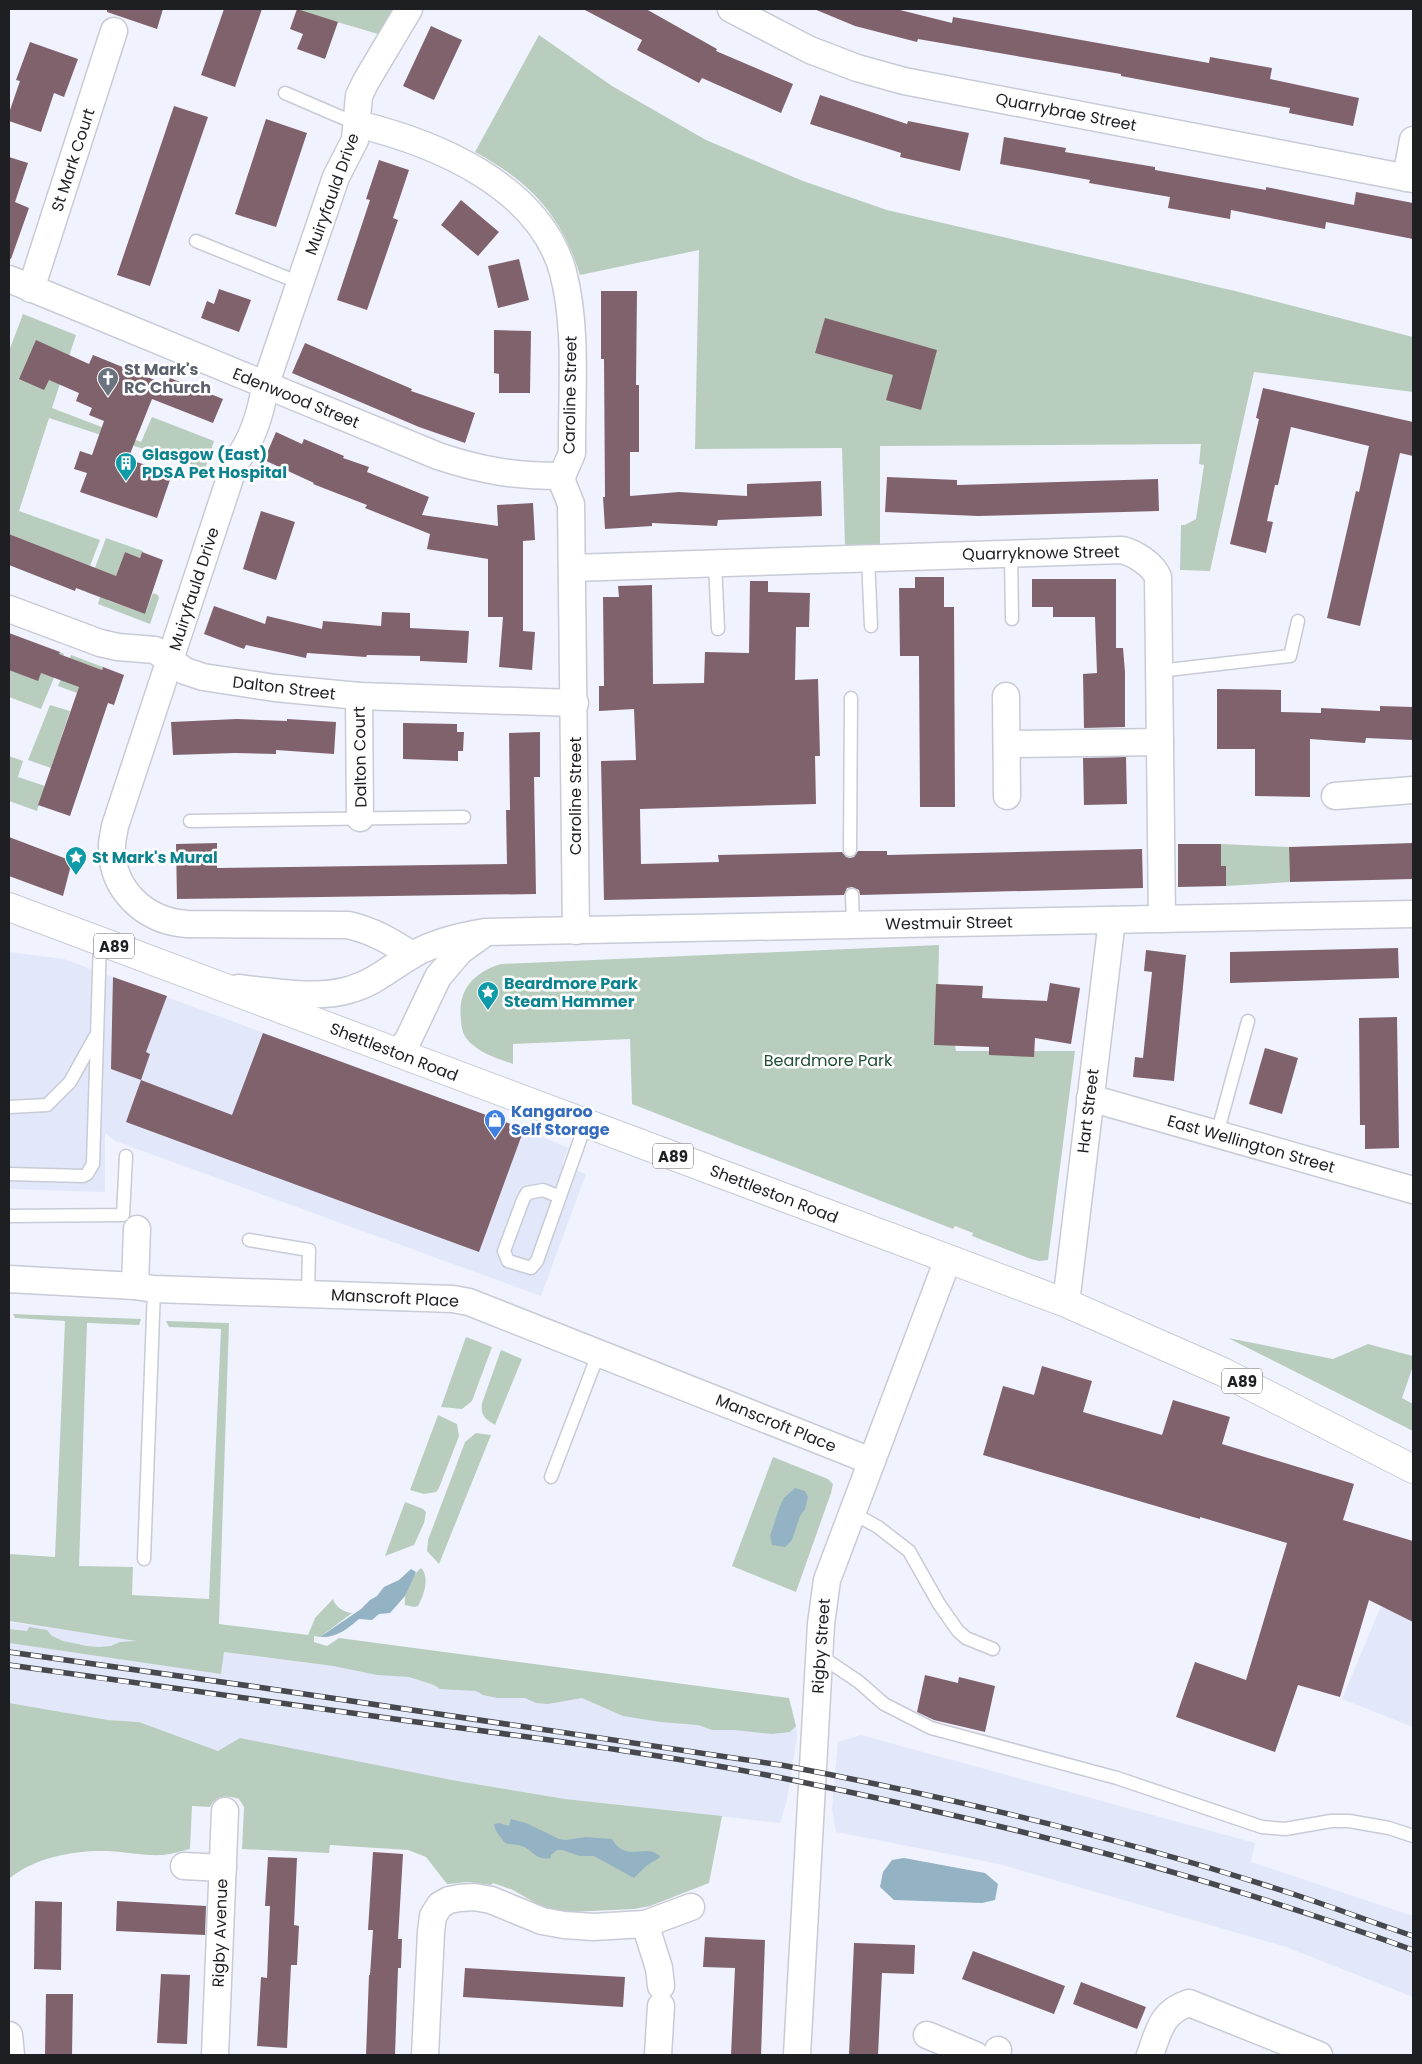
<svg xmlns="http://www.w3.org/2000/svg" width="1422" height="2064" font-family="Poppins,sans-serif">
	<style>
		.built { fill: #e2e8fa }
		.green { fill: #b9cdbe }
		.water { fill: #93b2c3 }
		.building { fill: #80626c }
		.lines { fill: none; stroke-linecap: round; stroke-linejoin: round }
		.service-casing { stroke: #c8cbd6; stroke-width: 15 }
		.minor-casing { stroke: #c8cbd6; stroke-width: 29 }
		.primary-casing { stroke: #c8cbd6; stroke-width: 30 }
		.service { stroke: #fff; stroke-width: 12 }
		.minor { stroke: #fff; stroke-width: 26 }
		.primary { stroke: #fff; stroke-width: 28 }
		.rail-casing { stroke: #46484d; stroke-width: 5.5 }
		.rail { stroke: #fff; stroke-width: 4; stroke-dasharray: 11; stroke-linecap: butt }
		.labels { text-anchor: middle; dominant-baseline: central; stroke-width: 5; stroke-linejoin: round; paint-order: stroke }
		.shield { fill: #fff; stroke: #626265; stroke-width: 1 }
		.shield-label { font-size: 15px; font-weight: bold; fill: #1e1f23 }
		.street-label { font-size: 16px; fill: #1e1f23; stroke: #fff }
		.worship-label { font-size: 16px; font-weight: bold; fill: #5b616d; stroke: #fff; text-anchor: start }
		.culture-label { font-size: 16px; font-weight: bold; fill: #0d838f; stroke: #fff; text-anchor: start }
		.park-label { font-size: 16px; fill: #214f31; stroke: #fff }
		.shop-label { font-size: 16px; font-weight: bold; fill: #366cbe; stroke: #fff; text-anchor: start }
	</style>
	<rect width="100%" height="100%" fill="#f0f3fe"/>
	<g class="built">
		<polygon points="9,952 64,959 524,1129 568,1148 562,1165 586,1174 541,1296 115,1141 105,1133 105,1192 9,1189"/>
		<polygon points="1381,1606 1413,1621 1413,1727 1342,1699"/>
		<polygon points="9,1622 140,1641 796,1726 797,1736 787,1800 780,1823 565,1799 457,1781 218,1751 139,1722 108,1720 9,1703"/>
		<polygon points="861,1735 1255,1843 1251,1862 1413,1916 1413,1997 1286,1947 999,1864 836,1832 832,1809 838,1742"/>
	</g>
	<g class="green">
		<polygon points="293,9 393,9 378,34"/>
		<path d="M539 35 612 86 706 140 803 181 887 210 1235 291 1413 337V392L1254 372 1210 571 1180 570 1181 525H1185L1196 519 1204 465 1199 464 1201 444 880 446V546L845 547 842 448 695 449 699 250 580 275C561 214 530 182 475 152Z"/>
		<polygon points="23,314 76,335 52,408 141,442 152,417 214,441 205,469 49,418 19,511 100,540 90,566 9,534 9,351"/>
		<polygon points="106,538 143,551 140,558 125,552 107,600 145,614 153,593 158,595 159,598 150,624 98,604 100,597 86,592"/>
		<polygon points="17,636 24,639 41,673 51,676 60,652 64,654 41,709 9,697 9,658"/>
		<polygon points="71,655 103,667 102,670 86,664 77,693 58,686"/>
		<polygon points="50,705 70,711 51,768 28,760"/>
		<polygon points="9,756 23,761 18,777 45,786 37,811 9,801"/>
		<polygon points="1221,844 1289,847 1290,882 1226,886 1226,867 1221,866"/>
		<path d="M939 945 937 1044 955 1045 956 1051H1075L1048 1260 1039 1261 1031 1259 972 1236 973 1233 955 1226 953 1229 632 1104 630 1039 513 1044V1064C496 1058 478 1053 466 1038 463 1034 461 1026 461 1020 457 990 474 972 501 964Z"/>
		<path d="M13 1314 141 1319 139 1325 87 1323 79 1566 133 1567 132 1595 209 1599 221 1329 169 1327 166 1321 229 1323 219 1624 308 1635 315 1618 333 1599C336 1608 344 1612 352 1613L320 1637 314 1636V1642L327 1646 339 1638 789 1698 796 1726 790 1732 772 1734 734 1730H712L698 1725 660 1722 623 1716 582 1698 548 1704 536 1703 525 1698H497L483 1695 476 1691 440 1689 434 1685 409 1677 377 1675 333 1666 224 1652 221 1674 9 1643V1629L27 1631 29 1627 47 1630 52 1636 63 1641 87 1646 99 1647 111 1646 120 1642 136 1641 9 1621V1554L55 1557 65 1321 15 1318Z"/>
		<polygon points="466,1337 492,1347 472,1401 462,1409 441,1407"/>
		<polygon points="1228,1338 1333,1359 1368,1344 1413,1356 1413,1366 1402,1398 1413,1404 1413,1431"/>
		<path d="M501 1350 522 1359 495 1425C485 1419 480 1415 482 1403Z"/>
		<polygon points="438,1415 457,1424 459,1436 439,1488 436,1492 424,1494 410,1490"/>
		<polygon points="476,1433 491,1435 439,1564 427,1551 428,1540 465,1442"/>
		<polygon points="773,1457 828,1479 833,1484 831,1493 796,1592 732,1566"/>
		<polygon points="405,1502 423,1509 426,1512 424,1523 414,1545 385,1556"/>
		<path d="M421 1568C430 1577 424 1595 418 1606L414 1607 405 1605C403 1594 412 1575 421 1568Z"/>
		<path d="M9 1703 108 1720 139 1722 218 1751 240 1738 457 1781 565 1799 722 1816 709 1883 650 1906 634 1909 571 1912 546 1909 513 1890 493 1883 491 1885 468 1882 447 1884 426 1857 408 1850 330 1845 329 1853 242 1849 244 1807 239 1799C227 1795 216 1795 210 1807L192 1806 190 1849C181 1851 172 1854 163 1855 145 1856 127 1852 108 1851 76 1850 34 1857 9 1879Z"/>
	</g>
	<g class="water">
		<polygon points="795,1488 805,1491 808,1497 805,1509 800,1516 792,1540 785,1547 772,1545 770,1536 780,1506 784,1498"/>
		<path d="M411 1569 416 1572 405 1596 390 1613 379 1614 372 1620 359 1619C347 1629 337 1638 320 1637L361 1609 370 1600 377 1596 384 1587 399 1580Z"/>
		<path d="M511 1819 526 1823 559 1839 566 1840 586 1837 612 1839C627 1864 644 1842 660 1856L659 1858 646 1866 634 1878 594 1856H580L562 1850H557L551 1855V1858C536 1861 534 1851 522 1846 517 1844 511 1845 505 1843L496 1831 494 1824 499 1823 509 1826Z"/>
		<polygon points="904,1858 985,1873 998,1884 995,1900 982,1903 894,1900 880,1887 883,1872 892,1860"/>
	</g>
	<g class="building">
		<polygon points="107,9 163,9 157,29 107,12"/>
		<polygon points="224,9 262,9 235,87 201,75"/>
		<polygon points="297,9 338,22 325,59 297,49 303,34 290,29"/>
		<polygon points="583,9 646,9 717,49 716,51 793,84 781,113 702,78 699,83 637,50 642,40"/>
		<polygon points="814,9 896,9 952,23 953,17 1209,63 1210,57 1272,68 1270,79 1359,98 1353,126 1289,113 1290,108 1121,76 1121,74 918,39 917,42 855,26"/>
		<polygon points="431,26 462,40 434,100 403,86"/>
		<polygon points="30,42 78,59 64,97 54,93 41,132 9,121 9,113 20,81 16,80"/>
		<polygon points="820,95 907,124 908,121 969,133 960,171 900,157 901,153 810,124"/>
		<polygon points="174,106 208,117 150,286 117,275"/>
		<polygon points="266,119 307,133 276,227 235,214"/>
		<polygon points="1004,137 1066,148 1065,152 1155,167 1155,170 1266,190 1266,187 1354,205 1356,192 1413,203 1413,239 1326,222 1325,229 1231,210 1230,219 1168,208 1170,197 1089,183 1090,180 1000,164"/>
		<polygon points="9,157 28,163 15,202 29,208 11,259 9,258"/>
		<polygon points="379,160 409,170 393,218 398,220 367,310 337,300 370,200 366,199"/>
		<polygon points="461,200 499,232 478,256 441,225"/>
		<polygon points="519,259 529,300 498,308 488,266"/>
		<polygon points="219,289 251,300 239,332 201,318 207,301 214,304"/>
		<polygon points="601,291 637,291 636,385 639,385 639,452 630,452 630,496 679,492 747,496 747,484 821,481 822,516 718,520 717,526 652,523 652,526 605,529 603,497 605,497 604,359 601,359"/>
		<polygon points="825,318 937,350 921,410 886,400 893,375 815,353"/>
		<polygon points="494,330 531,331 530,393 499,393 499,374 494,373"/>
		<polygon points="36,340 89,364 93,355 167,385 170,378 223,399 213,423 152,399 128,459 172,474 157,518 80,492 87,473 74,469 80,451 92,455 104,421 89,415 92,408 76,401 79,393 49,380 44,390 19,379"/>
		<polygon points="305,343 412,389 411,391 475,413 465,443 419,427 292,373"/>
		<polygon points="1263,388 1413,422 1413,456 1400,453 1360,626 1327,618 1356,491 1359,492 1369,446 1291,427 1278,485 1275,485 1267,521 1273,522 1266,553 1230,544 1259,419 1256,418"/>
		<polygon points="276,432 302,444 304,439 344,456 343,458 369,467 367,472 429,497 422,515 498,526 497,505 533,503 535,540 523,541 523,631 535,632 532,670 499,667 503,617 488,617 488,559 427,549 430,534 365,508 367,505 313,484 314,483 264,460"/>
		<polygon points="887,477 957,480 957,485 1158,479 1159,511 978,516 885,512"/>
		<polygon points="261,511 295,522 276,580 243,569"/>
		<polygon points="9,534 116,576 125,552 140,558 142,552 163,560 145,614 76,588 75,591 9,565"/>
		<polygon points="915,577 944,577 944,607 954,607 955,807 920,807 919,656 900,656 899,588 915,588"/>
		<polygon points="1032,579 1116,579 1116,648 1123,648 1125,672 1125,727 1084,728 1083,674 1097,673 1095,617 1053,617 1053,607 1032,607"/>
		<polygon points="750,581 768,581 768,592 810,593 809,627 796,627 795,680 818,679 820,756 815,756 816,804 640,809 641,864 719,862 718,855 842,852 846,857 850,858 854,857 858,851 887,851 887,855 1142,849 1143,888 860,895 859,890 852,887 847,888 844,895 604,900 601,761 636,760 634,709 599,711 599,686 604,686 603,597 619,597 618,586 652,585 653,684 704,683 705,652 749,653"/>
		<polygon points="214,606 265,624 267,616 322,629 323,621 381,626 382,612 410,613 410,628 469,631 467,663 420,661 420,656 367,655 366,657 307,653 306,658 246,645 244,649 204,634"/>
		<polygon points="9,633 60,652 59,654 102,670 103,667 124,675 114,705 108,703 70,816 38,805 79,687 41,673 38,681 9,670"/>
		<polygon points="1217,689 1281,690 1281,712 1321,713 1321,708 1380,711 1380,706 1413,707 1413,740 1366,738 1365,743 1310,739 1310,797 1255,796 1255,749 1217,749"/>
		<polygon points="237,719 287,721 287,719 336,722 334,754 276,750 276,754 235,753 173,755 171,722"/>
		<polygon points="403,723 457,724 457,732 464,732 463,751 458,751 458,761 403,759"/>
		<polygon points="540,732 540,777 534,777 536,894 177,899 176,844 217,843 217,868 507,864 506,810 510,810 509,733"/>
		<polygon points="1126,757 1127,804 1084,805 1083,758"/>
		<polygon points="9,837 72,861 63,896 9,876"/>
		<polygon points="1413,843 1413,879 1290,882 1289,847"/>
		<polygon points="1178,844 1221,844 1221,866 1226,866 1226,886 1178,887"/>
		<polygon points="1398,948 1399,978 1230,983 1230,952"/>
		<polygon points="1146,950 1186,955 1174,1081 1133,1077 1135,1057 1143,1058 1152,972 1144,971"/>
		<polygon points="113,977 167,996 146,1052 150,1054 141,1080 111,1069"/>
		<polygon points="1050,983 1080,988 1071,1044 1035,1038 1034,1057 989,1055 989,1047 934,1045 936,984 983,986 982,998 1047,1001"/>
		<polygon points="1397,1017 1399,1148 1365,1149 1365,1125 1360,1125 1359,1018"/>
		<polygon points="263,1033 524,1129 479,1252 126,1122 141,1080 232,1115"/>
		<polygon points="1265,1048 1298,1058 1282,1114 1249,1104"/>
		<polygon points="1042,1366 1092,1381 1083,1412 1162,1435 1173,1400 1230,1417 1222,1444 1354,1484 1343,1520 1413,1541 1413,1622 1369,1600 1340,1697 1298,1685 1275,1752 1176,1717 1195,1662 1246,1680 1287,1543 1200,1517 1200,1519 983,1455 1003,1386 1034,1395"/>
		<polygon points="925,1675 958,1683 959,1677 995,1686 985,1732 934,1720 917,1712"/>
		<polygon points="373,1852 403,1854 398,1939 402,1939 401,1968 398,1968 395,2055 366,2055 369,1975 370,1975 373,1930 368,1930"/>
		<polygon points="268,1857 297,1858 294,1925 299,1926 297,1965 291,1965 287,2048 257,2046 261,1977 267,1978 270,1906 265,1906"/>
		<polygon points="35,1901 62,1902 61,1970 34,1969"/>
		<polygon points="117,1901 206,1906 205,1935 116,1931"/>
		<polygon points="705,1937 765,1940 761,2055 731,2055 735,1968 703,1967"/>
		<polygon points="854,1943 915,1945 914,1974 882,1973 878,2055 849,2055"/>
		<polygon points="973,1951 1065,1986 1054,2014 962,1979"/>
		<polygon points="465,1968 625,1977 623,2007 463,1997"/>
		<polygon points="161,1974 190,1975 187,2044 157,2043"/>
		<polygon points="1081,1982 1146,2007 1137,2029 1073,2004"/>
		<polygon points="46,1994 73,1994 72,2055 45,2055"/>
	</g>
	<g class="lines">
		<g class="service-casing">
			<g id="service">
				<polyline points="285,93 357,124"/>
				<polyline points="196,241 300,283"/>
				<polyline points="1011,554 1012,619"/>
				<polyline points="868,558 871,626"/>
				<polyline points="715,563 718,629"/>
				<polyline points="1159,671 1290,656 1298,621"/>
				<polyline points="190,821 464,817"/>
				<polyline points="850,850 851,698"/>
				<polyline points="852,895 853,925"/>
				<polyline points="9,1107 47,1105 70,1082 95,1037"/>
				<polyline points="1217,1134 1248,1021"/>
				<polyline points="9,1174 83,1176 87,1174 93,1164 100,941"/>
				<polyline points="560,1197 543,1190 527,1193 523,1200 504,1251 508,1261 531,1268 537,1261 586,1123"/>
				<polyline points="9,1216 123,1215 126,1156"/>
				<polyline points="249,1240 309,1250 308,1294"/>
				<polyline points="551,1477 599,1352"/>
				<polyline points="851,1512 878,1527 909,1551 939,1604 958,1631 966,1638 993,1649"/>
				<polyline points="144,1559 154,1289"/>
				<polyline points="819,1655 859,1682 884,1704 931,1728 1117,1778 1262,1827 1285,1829 1331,1821 1349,1821 1389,1828 1413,1836"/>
			</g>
		</g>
		<g class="minor-casing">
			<g id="minor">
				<path d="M409 9 365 83 359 96 355 140 336 177 265 386C261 413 252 441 235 463L115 826C114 833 112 839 112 846 111 890 145 921 187 924L348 925C374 931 390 941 412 955"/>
				<polyline points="731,9 810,50 857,68 904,81 1413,179"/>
				<path d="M357 124C436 143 539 186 563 272 577 326 572 386 572 442V453L562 476 563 484 571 504 576 931"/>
				<polyline points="1406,178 1413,140"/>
				<path d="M9 279 438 456C483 471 515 476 562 476"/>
				<polyline points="31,289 114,31"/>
				<path d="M572 568 1122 550C1135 553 1153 565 1158 577L1162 919"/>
				<polyline points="9,609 100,643 118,647 155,650 185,671 203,677 275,688 359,696 575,703"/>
				<polyline points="359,696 360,818"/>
				<polyline points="1006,696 1007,796"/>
				<polyline points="1007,744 1160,742"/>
				<polyline points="1335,796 1413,790"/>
				<path d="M238 988C273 992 319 1000 352 989 375 982 392 967 412 955 435 942 460 936 485 932L1413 914"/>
				<polyline points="398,1053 408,1040 438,977 460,951 481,936"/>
				<polyline points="1090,1098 1413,1190"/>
				<polyline points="9,1279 135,1286 154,1289 453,1299 469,1302 871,1461"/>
				<polyline points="135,1286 137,1229"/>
				<polyline points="1066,1303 1112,920"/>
				<polyline points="184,1866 223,1868"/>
				<polyline points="645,1924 659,1968 661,1986"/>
				<polyline points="9,2035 11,2055"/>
				<polyline points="927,2035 975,2055"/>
				<polyline points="215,2055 225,1811"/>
				<polyline points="425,2055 431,1932 433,1916 440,1905 449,1900 460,1898 474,1897 491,1900 542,1921 564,1925 593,1927 645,1924 691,1907"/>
				<polyline points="658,2055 661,2006"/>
				<polyline points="797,2055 821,1624 827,1580 948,1259"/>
				<polyline points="996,2055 998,2050"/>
				<path d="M1150 2055C1159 2031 1161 2012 1189 2003L1319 2055"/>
			</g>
		</g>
		<g class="primary-casing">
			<polyline id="primary" points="9,907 1066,1303 1223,1372 1413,1469"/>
		</g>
		<use href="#service" class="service"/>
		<use href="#minor" class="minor"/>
		<use href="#primary" class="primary"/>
		<g class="rail-casing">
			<g id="rail">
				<path d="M9 1652 264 1688 781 1765C954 1798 1128 1840 1296 1895 1335 1908 1374 1923 1413 1936"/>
				<path d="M9 1665C142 1684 275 1703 409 1721 535 1738 662 1754 787 1779 999 1822 1210 1876 1413 1950"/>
			</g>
		</g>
		<use href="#rail" class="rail"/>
	</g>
	<defs>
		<g id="church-pin" transform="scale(1.125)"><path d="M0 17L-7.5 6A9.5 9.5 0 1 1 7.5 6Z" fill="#6b7280" stroke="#fff"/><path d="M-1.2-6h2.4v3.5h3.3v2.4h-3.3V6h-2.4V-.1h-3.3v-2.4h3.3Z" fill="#fff"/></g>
		<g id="building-pin" transform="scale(1.125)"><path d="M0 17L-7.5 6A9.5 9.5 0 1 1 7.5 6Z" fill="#0f9aa8" stroke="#fff"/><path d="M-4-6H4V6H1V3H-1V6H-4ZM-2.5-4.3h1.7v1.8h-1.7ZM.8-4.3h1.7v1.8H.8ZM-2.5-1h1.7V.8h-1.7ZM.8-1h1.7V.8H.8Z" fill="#fff"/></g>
		<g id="sight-pin" transform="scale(1.125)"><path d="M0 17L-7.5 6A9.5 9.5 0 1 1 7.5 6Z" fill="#0f9aa8" stroke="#fff"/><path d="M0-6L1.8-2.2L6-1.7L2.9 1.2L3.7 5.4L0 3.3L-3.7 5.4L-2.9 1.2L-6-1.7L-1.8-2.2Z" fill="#fff"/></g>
		<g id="shop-pin" transform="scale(1.125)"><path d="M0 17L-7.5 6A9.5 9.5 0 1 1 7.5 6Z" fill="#3f7fe0" stroke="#fff"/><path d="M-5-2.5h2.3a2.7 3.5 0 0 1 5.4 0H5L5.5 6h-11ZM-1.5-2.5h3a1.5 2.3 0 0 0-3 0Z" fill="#fff"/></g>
	</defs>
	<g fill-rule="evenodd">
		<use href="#church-pin" x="108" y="378"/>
		<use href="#building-pin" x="126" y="463"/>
		<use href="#sight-pin" x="76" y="857"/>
		<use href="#sight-pin" x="488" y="992"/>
		<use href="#shop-pin" x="495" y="1120"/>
	</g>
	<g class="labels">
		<g class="shield">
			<rect x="94" y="933.5" width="40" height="25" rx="4"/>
			<rect x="653" y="1143.5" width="40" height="25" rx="4"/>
			<rect x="1222" y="1368.5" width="40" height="25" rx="4"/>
		</g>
		<g class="shield-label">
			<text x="114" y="946">A89</text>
			<text x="673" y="1156">A89</text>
			<text x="1242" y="1381">A89</text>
		</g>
		<g class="street-label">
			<text transform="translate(1066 112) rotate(11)">Quarrybrae Street</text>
			<text transform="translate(73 160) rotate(-72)">St Mark Court</text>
			<text transform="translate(332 194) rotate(-70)">Muiryfauld Drive</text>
			<text transform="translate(570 395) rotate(-89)">Caroline Street</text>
			<text transform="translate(296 398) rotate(22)">Edenwood Street</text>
			<text transform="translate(1041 553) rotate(-1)">Quarryknowe Street</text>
			<text transform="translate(194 589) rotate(-72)">Muiryfauld Drive</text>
			<text transform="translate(284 688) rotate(7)">Dalton Street</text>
			<text transform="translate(360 757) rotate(-91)">Dalton Court</text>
			<text transform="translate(575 796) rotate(-90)">Caroline Street</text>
			<text transform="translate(949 923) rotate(-1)">Westmuir Street</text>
			<text transform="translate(394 1052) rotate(21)">Shettleston Road</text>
			<text transform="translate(1088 1111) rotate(-83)">Hart Street</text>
			<text transform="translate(1251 1144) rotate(16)">East Wellington Street</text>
			<text transform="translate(774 1194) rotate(21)">Shettleston Road</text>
			<text transform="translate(395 1298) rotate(3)">Manscroft Place</text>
			<text transform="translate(776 1423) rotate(22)">Manscroft Place</text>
			<text transform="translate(821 1646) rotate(-86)">Rigby Street</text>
			<text transform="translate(220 1933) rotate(-88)">Rigby Avenue</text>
		</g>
		<g class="worship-label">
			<text x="124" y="369">St Mark's<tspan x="124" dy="18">RC Church</tspan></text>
		</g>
		<g class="culture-label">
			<text x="142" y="454">Glasgow (East)<tspan x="142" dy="18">PDSA Pet Hospital</tspan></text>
			<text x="92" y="857">St Mark's Mural</text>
			<text x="504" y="983">Beardmore Park<tspan x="504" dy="18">Steam Hammer</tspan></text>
		</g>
		<g class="park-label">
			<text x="828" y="1060">Beardmore Park</text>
		</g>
		<g class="shop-label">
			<text x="511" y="1111">Kangaroo<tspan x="511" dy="18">Self Storage</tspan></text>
		</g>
	</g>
	<rect width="1422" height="2064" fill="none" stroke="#1e1f23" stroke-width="20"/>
</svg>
